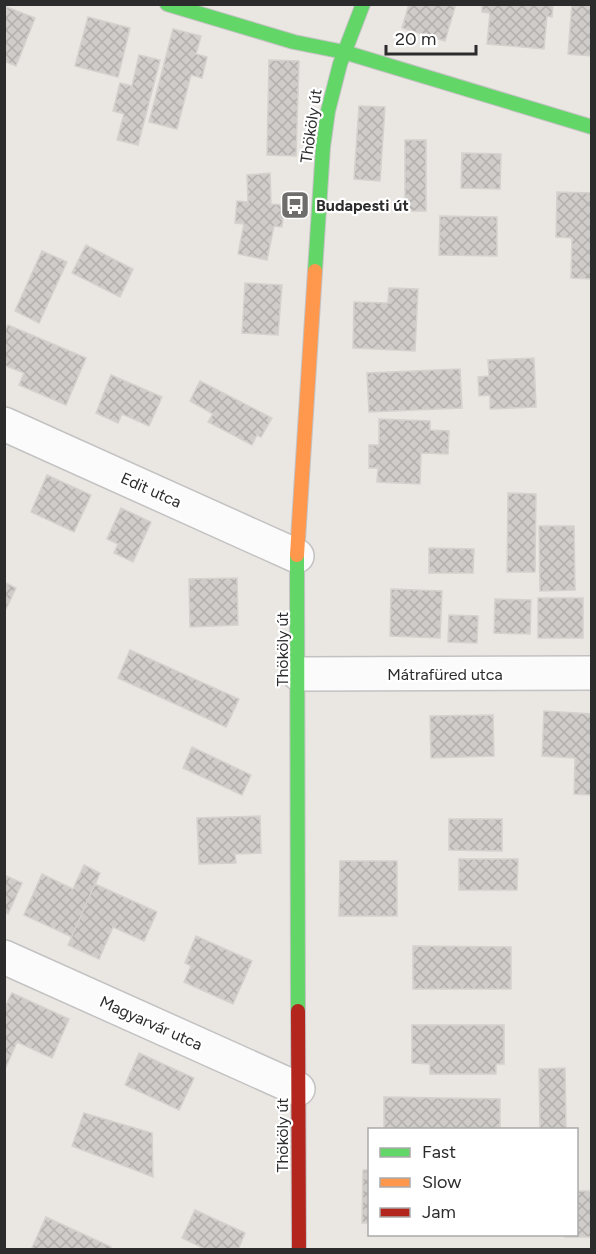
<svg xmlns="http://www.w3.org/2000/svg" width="596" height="1254" font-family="Figtree,sans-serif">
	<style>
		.building { fill: url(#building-cross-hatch); stroke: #d5d2ce; stroke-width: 1.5 }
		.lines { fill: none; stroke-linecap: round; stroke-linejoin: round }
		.street-casing { stroke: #c3c2c3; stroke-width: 36 }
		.fast-casing { stroke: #c3c2c3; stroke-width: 16 }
		.slow-casing { stroke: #c3c2c3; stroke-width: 16 }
		.jam-casing { stroke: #c3c2c3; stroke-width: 16 }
		.street { stroke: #fcfbfb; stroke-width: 33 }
		.fast { stroke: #63d668; stroke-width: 14 }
		.slow { stroke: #ff974d; stroke-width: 14 }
		.jam { stroke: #b3261e; stroke-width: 14 }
		.labels { text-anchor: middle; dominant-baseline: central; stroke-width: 4.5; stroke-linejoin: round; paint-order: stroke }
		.street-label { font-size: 16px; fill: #2c2c2c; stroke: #fff }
		.poi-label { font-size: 16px; font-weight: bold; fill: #2c2c2c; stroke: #fff; text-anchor: start }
	</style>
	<defs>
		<pattern id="building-cross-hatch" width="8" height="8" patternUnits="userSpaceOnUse" patternTransform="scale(1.5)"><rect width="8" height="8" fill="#cfccc9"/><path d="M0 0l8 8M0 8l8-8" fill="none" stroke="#b2afad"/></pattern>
	</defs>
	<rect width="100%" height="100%" fill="#eae6e2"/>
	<g class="building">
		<polygon points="409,4 446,4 455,7 445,41 402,28"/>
		<polygon points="482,4 553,4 552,17 547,16 544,49 487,44 490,13 482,12"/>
		<polygon points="572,4 592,4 592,56 568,54"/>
		<polygon points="4,6 35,18 16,66 4,61"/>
		<polygon points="88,17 130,28 118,77 75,66"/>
		<polygon points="173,29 201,36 196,54 207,57 202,78 191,75 177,129 149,122"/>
		<polygon points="139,55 160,60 138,145 117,140 124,114 113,111 120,83 132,86"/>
		<polygon points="269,60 299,61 296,156 267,155"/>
		<polygon points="359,106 385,107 380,181 354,179"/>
		<rect x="405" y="140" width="21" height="71"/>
		<polygon points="462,153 501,154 500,189 461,188"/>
		<polygon points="270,173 271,204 284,205 282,227 274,226 267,260 238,254 244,224 235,223 237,201 248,202 247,175"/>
		<polygon points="557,192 592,193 592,279 571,278 572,238 556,237"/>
		<polygon points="440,216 497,217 497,256 439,255"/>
		<polygon points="86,245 133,269 120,297 72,273"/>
		<polygon points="42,251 67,262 39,323 15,311"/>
		<polygon points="245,283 282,285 278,335 242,333"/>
		<polygon points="389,288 418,289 415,351 353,348 354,302 388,303"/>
		<polygon points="8,325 86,358 66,405 19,385 24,373 4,365 4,333"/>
		<polygon points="534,358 536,407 490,409 490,395 479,396 478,377 489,376 488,360"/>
		<polygon points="460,369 462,408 369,412 367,373"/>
		<polygon points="111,375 162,397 149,426 122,414 118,423 96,413"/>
		<polygon points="200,381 272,418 261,437 257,435 252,445 208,422 213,414 190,401"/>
		<polygon points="379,419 430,421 430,430 449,431 448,454 421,453 420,484 377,482 378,468 369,468 369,445 379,445"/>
		<polygon points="47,475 91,495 74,532 31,512"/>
		<polygon points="508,493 536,494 535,572 507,572"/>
		<polygon points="121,508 151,522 133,562 114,553 118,544 107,539"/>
		<polygon points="539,526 574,526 575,590 540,591"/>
		<polygon points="429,548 474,549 473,573 429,573"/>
		<polygon points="237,578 238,625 190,627 189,579"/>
		<polygon points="4,582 16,588 5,611 4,610"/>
		<polygon points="391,589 442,591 440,638 390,636"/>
		<rect x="538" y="598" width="45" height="40"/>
		<polygon points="495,599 531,600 530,634 494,633"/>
		<polygon points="449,615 478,616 477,643 448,642"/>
		<polygon points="130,650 239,699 226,727 118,678"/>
		<polygon points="544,711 592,714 592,795 574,794 575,758 542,756"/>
		<polygon points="493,715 494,756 431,758 430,716"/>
		<polygon points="192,747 251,775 242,795 183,768"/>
		<polygon points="260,816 261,853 235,854 236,863 199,864 197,818"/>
		<polygon points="449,819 502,819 502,851 449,850"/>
		<polygon points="459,859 518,859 517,890 459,890"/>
		<polygon points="340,861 397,861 397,916 339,916"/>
		<polygon points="84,865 100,873 72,937 24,915 42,874 73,889"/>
		<polygon points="4,875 22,883 8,914 4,912"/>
		<polygon points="95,884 157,912 144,941 113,927 99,959 68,945"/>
		<polygon points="196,936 252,961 233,1004 184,982 191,966 185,963"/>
		<polygon points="413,946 511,947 511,989 413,989"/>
		<polygon points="12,993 69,1019 52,1058 17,1042 6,1067 4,1066 4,1009"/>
		<polygon points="412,1025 504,1025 504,1064 496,1064 496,1074 430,1074 430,1064 412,1063"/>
		<polygon points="139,1053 194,1078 179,1110 125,1085"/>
		<polygon points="565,1068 566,1130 540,1130 539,1069"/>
		<polygon points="384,1097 500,1099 500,1130 384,1130"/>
		<polygon points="84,1113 152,1133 153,1177 72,1146"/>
		<polygon points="363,1170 370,1170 370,1223 362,1223"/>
		<polygon points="576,1191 592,1191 592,1237 565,1237 565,1234 576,1234"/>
		<polygon points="195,1210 245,1233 238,1250 207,1250 182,1238"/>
		<polygon points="46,1217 111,1247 110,1250 31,1250"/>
	</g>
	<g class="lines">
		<g class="street-casing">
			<g id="street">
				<polyline points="4,424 297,556"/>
				<polyline points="299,674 592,673"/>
				<polyline points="4,957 298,1089"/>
			</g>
		</g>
		<g class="fast-casing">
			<g id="fast">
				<polyline points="167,4 294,42 344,52 592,127"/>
				<polyline points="315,271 323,147 328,111 340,64 363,4"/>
				<polyline points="297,555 298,1011"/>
			</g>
		</g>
		<g class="slow-casing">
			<polyline id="slow" points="297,555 315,271"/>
		</g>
		<g class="jam-casing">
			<polyline id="jam" points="298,1011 299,1250"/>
		</g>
		<use href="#street" class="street"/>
		<use href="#fast" class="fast"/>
		<use href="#slow" class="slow"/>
		<use href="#jam" class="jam"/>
	</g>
	<defs>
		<g id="bus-square" transform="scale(1.5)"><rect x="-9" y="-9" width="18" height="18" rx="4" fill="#6e6d6c" stroke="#fff"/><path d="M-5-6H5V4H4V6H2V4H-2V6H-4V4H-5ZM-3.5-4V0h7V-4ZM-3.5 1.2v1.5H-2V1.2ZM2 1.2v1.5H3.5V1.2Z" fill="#fff"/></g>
	</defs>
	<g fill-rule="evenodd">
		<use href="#bus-square" x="295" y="205"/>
	</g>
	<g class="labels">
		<g class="street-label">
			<text transform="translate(311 126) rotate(-82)">Thököly út</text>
			<text transform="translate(151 490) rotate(24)">Edit utca</text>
			<text transform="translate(282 649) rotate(-90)">Thököly út</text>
			<text x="445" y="674">Mátrafüred utca</text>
			<text transform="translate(151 1023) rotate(24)">Magyarvár utca</text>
			<text transform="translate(282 1135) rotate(-90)">Thököly út</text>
		</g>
		<g class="poi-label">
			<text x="316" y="205">Budapesti út</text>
		</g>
	</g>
	<rect width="596" height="1254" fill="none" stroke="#2c2c2c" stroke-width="12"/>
	<rect x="368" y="1128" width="210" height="108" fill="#ffffff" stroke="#ababab" stroke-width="1.5"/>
	<rect x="380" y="1148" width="30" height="9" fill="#63d668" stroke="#ababab" stroke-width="1.5"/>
	<text x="422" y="1158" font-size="18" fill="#2c2c2c">Fast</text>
	<rect x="380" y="1178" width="30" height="9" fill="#ff974d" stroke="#ababab" stroke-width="1.5"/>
	<text x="422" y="1188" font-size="18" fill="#2c2c2c">Slow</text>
	<rect x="380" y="1208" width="30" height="9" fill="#b3261e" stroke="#ababab" stroke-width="1.5"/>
	<text x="422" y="1218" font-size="18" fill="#2c2c2c">Jam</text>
	<path d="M386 45v9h90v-9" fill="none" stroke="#2c2c2c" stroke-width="3"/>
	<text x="395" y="45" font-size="18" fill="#2c2c2c" stroke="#ffffff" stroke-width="4.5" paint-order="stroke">20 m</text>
</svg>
